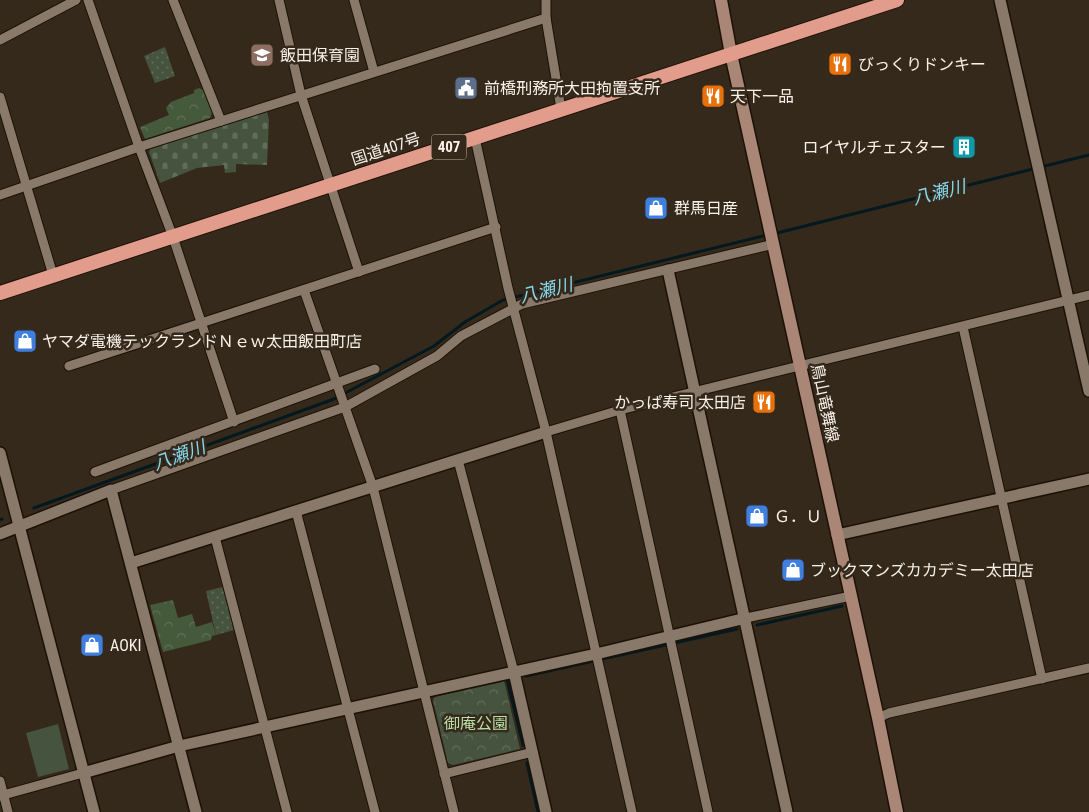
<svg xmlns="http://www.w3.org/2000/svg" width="1089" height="812" font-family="'Roboto Condensed','Noto Sans JP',sans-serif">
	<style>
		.grass { fill: #46543f }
		.forest { fill: url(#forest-crowns) }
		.cemetery { fill: url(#cemetery-stones) }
		.park { fill: url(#park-crowns) }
		.garden { fill: url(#garden-dots) }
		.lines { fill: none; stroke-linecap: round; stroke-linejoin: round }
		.stream { stroke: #021a1f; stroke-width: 3 }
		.minor-casing { stroke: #1d1106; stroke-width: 11 }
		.tertiary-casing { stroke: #1d1106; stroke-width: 14 }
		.secondary-casing { stroke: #1d1106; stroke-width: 15 }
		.trunk-casing { stroke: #1d1106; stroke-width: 16 }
		.minor { stroke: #88796a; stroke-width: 9 }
		.tertiary { stroke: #88796a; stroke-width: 11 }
		.secondary { stroke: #aa8676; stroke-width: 12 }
		.trunk { stroke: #e29c8b; stroke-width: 14 }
		.labels { text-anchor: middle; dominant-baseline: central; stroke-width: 5; stroke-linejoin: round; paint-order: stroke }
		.shield { fill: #35291c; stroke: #beb5ac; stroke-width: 1 }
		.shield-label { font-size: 15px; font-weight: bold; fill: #f9f1e9 }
		.poi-label { font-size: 16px; fill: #f9f1e9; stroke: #35291c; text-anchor: start }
		.street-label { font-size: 16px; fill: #f9f1e9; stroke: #35291c }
		.park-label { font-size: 16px; fill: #b9dea6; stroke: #35291c }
		.water-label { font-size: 18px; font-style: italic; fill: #86d8eb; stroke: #35291c }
	</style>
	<defs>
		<pattern id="forest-crowns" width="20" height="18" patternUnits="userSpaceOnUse" patternTransform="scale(1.25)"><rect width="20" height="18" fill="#45593b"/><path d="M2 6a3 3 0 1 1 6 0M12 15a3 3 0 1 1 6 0" fill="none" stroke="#617157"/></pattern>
		<pattern id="cemetery-stones" width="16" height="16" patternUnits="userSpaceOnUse" patternTransform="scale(1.25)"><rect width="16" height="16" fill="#46543f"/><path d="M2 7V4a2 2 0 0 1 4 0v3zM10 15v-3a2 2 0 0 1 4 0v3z" fill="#616d5b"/></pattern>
		<pattern id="park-crowns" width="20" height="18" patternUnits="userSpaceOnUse" patternTransform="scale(1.25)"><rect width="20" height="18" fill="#46543f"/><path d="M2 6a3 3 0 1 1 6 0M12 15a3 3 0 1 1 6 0" fill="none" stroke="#616d5b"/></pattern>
		<pattern id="garden-dots" width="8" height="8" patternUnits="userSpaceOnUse" patternTransform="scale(1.25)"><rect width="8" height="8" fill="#46543f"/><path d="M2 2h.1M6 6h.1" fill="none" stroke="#616d5b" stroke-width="1.8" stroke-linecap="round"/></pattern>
	</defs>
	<rect width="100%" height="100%" fill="#35291c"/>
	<polygon class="grass" points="58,724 69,769 38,777 26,733"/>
	<g class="forest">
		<polygon points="199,88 203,90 212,112 210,118 145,139 140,127 169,115 166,108 171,102 194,93 194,90"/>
		<polygon points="173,600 178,618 192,614 196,627 212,622 216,635 212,636 211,640 163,652 150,605"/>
	</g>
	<polygon class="cemetery" points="267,112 269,120 267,165 236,164 236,172 225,173 224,165 197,168 160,183 149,152 151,148"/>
	<polygon class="park" points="504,680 520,749 453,765 448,763 433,700 435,697"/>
	<g class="garden">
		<polygon points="165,47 175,76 155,83 144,56"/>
		<polygon points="223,587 234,630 216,635 206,591"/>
	</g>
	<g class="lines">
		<g class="stream">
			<polyline points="773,234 1089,155"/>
			<polyline points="34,508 334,399 434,346 465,322 503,300 767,235"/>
			<polyline points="0,520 2,519"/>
			<polyline points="757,625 842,606"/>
			<polyline points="526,676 737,629"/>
			<polyline points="507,679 523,745"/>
			<polyline points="527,763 538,812"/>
		</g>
		<g class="minor-casing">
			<g id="minor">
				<polyline points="88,0 139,147 173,237 234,422"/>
				<polyline points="173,0 221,121"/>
				<polyline points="279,0 301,95 359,272"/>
				<polyline points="354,0 374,72"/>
				<polyline points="546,0 546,18 561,109"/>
				<polyline points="0,40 76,0"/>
				<polyline points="0,97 53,275"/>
				<polyline points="475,138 508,288 546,432 632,812"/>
				<polyline points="0,195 139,147 546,18"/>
				<polyline points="304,290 373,487 454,812"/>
				<polyline points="963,327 1042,679"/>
				<polyline points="69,366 496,227"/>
				<polyline points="620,410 708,812"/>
				<polyline points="546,432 620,410 1089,295"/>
				<polyline points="458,460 514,672"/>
				<polyline points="95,472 375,369"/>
				<polyline points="111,490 345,407 437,356 461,336 522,304 774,244"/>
				<polyline points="296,511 375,812"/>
				<polyline points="215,537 287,812"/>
				<polyline points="746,618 851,596"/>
				<polyline points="878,718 889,713 1089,668"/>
				<polyline points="444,774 533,752"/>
				<polyline points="0,781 8,812"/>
				<polyline points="0,796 83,773"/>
			</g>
		</g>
		<g class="tertiary-casing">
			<g id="tertiary">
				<polyline points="1000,0 1089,391"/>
				<polyline points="668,270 787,812"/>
				<polyline points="0,453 94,812"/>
				<polyline points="0,534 111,490 196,812"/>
				<polyline points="837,535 1089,479"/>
				<polyline points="131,563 546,432"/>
				<polyline points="514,672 546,812"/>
				<polyline points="83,773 179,746 596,654 746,618"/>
			</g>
		</g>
		<g class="secondary-casing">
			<polyline id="secondary" points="721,0 731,54 878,718 897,812"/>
		</g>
		<g class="trunk-casing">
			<polyline id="trunk" points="0,293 897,0"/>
		</g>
		<use href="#minor" class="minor"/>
		<use href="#tertiary" class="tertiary"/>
		<use href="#secondary" class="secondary"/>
		<use href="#trunk" class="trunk"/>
	</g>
	<defs>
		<g id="school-square" transform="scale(1.25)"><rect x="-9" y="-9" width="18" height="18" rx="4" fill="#8d6e63" stroke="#35291c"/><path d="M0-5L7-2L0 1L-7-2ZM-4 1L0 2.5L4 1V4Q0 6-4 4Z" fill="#fff"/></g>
		<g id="restaurant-square" transform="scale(1.25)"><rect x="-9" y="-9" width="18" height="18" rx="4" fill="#e8710a" stroke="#35291c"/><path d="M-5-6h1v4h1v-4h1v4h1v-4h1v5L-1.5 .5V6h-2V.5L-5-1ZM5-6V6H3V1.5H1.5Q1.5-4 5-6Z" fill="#fff"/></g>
		<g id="civic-square" transform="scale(1.25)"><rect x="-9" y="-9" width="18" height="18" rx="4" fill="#5c6f8a" stroke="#35291c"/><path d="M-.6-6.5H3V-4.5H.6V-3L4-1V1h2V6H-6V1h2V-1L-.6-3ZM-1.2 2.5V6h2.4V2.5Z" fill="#fff"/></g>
		<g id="building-square" transform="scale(1.25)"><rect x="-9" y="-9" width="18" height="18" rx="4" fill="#0f9aa8" stroke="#35291c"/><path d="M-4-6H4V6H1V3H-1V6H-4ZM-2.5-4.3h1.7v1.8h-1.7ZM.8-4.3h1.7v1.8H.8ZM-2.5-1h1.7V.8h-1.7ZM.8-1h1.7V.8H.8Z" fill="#fff"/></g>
		<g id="shop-square" transform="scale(1.25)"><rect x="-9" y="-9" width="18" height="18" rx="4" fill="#3f7fe0" stroke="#35291c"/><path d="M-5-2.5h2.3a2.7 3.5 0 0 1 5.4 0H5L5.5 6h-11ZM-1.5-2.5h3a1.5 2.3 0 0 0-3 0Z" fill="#fff"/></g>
	</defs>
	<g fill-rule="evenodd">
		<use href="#school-square" x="262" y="55"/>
		<use href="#restaurant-square" x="840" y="64"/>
		<use href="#civic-square" x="466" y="88"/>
		<use href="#restaurant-square" x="713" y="96"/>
		<use href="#building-square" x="964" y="147"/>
		<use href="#shop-square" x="656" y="208"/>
		<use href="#shop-square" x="25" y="341"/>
		<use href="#restaurant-square" x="764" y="402"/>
		<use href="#shop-square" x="757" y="516"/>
		<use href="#shop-square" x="793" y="570"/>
		<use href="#shop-square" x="92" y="645"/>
	</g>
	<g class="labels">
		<rect class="shield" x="431.5" y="134.5" width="35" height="25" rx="4"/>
		<g class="shield-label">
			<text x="449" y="147">407</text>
		</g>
		<g class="poi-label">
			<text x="280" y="55">飯田保育園</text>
			<text x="858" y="64">びっくりドンキー</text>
			<text x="484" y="88">前橋刑務所大田拘置支所</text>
			<text x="730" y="96">天下一品</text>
			<text x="946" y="147" text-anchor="end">ロイヤルチェスター</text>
			<text x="674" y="208">群馬日産</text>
			<text x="42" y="341">ヤマダ電機テックランドＮｅｗ太田飯田町店</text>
			<text x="746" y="402" text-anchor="end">かっぱ寿司 太田店</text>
			<text x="774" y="516">Ｇ．Ｕ</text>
			<text x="810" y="570">ブックマンズカカデミー太田店</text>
			<text x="110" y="645">AOKI</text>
		</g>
		<g class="street-label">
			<text transform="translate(386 149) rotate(-18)">国道407号</text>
			<text transform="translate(825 403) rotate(78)">鳥山竜舞線</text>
		</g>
		<g class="park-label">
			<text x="476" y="723">御庵公園</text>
		</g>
		<g class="water-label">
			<text transform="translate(939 192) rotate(-14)">八瀬川</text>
			<text transform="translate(546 290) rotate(-14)">八瀬川</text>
			<text transform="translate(179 455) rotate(-20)">八瀬川</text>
		</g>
	</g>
</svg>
